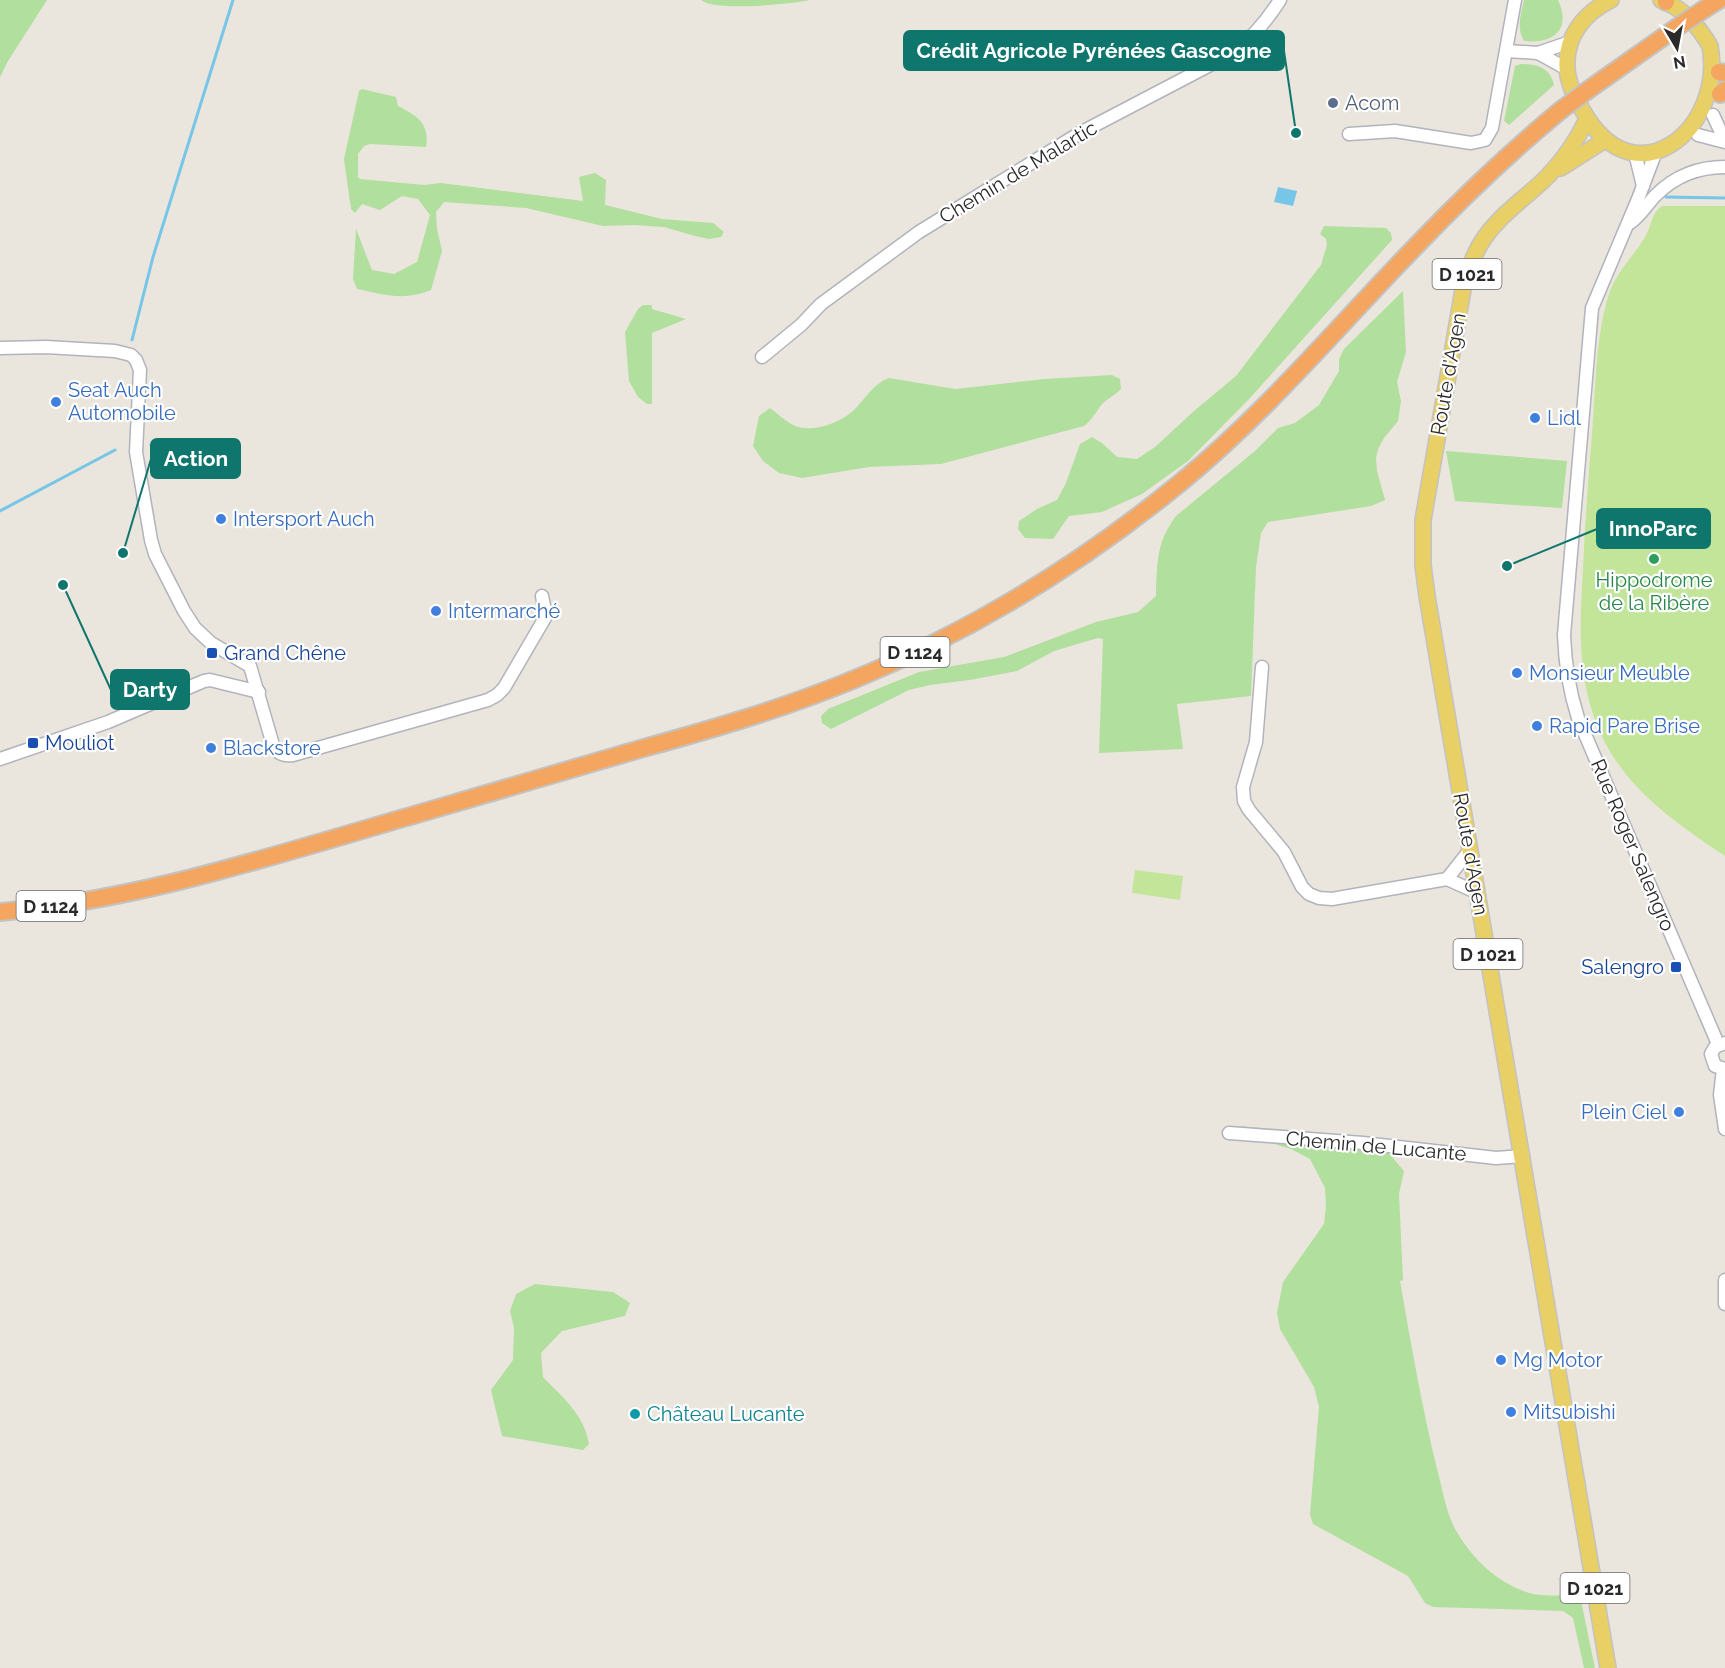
<svg xmlns="http://www.w3.org/2000/svg" width="1725" height="1668" font-family="Raleway,sans-serif">
	<style>
		.green { fill: #b1df9d }
		.pitch { fill: #c2e59a }
		.water { fill: #77c5e7 }
		.lines { fill: none; stroke-linecap: round; stroke-linejoin: round }
		.stream { stroke: #77c5e7; stroke-width: 3 }
		.minor-casing { stroke: #b1b3bd; stroke-width: 15 }
		.major-casing { stroke: #c3c3c3; stroke-width: 18 }
		.highway-casing { stroke: #c3c3c3; stroke-width: 20 }
		.minor { stroke: #fff; stroke-width: 12 }
		.major { stroke: #e8cf66; stroke-width: 15 }
		.highway { stroke: #f4a660; stroke-width: 16 }
		.highway-bridge-casing { stroke: #c3c3c3; stroke-width: 20; stroke-linecap: butt }
		.highway-bridge { stroke: #f4a660; stroke-width: 16 }
		.service-dot { fill: #5c6f8a; stroke: #fff; stroke-width: 2 }
		.shop-dot { fill: #3f7fe0; stroke: #fff; stroke-width: 2 }
		.leisure-dot { fill: #2e9e5b; stroke: #fff; stroke-width: 2 }
		.transit-dot { fill: #1a4fb4; stroke: #fff; stroke-width: 2 }
		.culture-dot { fill: #0f9aa8; stroke: #fff; stroke-width: 2 }
		.labels { text-anchor: middle; dominant-baseline: central; stroke-width: 4.5; stroke-linejoin: round; paint-order: stroke }
		.shield { fill: #fff; stroke: #6a6a6a; stroke-width: 1.5 }
		.shield-label { font-size: 18px; font-weight: bold; fill: #2a2a2a }
		.service-label { font-size: 20px; fill: #4e5e75; stroke: #fff; text-anchor: start }
		.street-label { font-size: 20px; fill: #2a2a2a; stroke: #fff }
		.shop-label { font-size: 20px; fill: #366cbe; stroke: #fff; text-anchor: start }
		.leisure-label { font-size: 20px; fill: #27864d; stroke: #fff }
		.transit-label { font-size: 20px; fill: #164399; stroke: #fff; text-anchor: start }
		.culture-label { font-size: 20px; fill: #0d838f; stroke: #fff; text-anchor: start }
		.leader { fill: none; stroke: #0f766e; stroke-width: 2 }
		.callout-dot { fill: #0f766e; stroke: #fff; stroke-width: 2 }
		.callout { fill: #0f766e; stroke: #0f766e; stroke-width: 2 }
		.callout-label { font-size: 21px; text-anchor: middle; font-weight: bold; fill: #fff }
	</style>
	<rect width="100%" height="100%" fill="#ebe6dd"/>
	<g class="green">
		<polygon points="0,0 47,0 8,61 0,77"/>
		<path d="M701 0H810C790 4 715 12 701 0Z"/>
		<path d="M1524 0H1558C1572 30 1553 44 1524 41 1516 28 1521 14 1524 0Z"/>
		<path d="M1521 64C1538 64 1550 68 1554 85L1509 125 1504 121 1515 66Z"/>
		<path d="M362 89 396 97 398 106C417 116 430 123 426 147L370 144 364 146 358 154V177L360 179 424 185 441 183 583 201 579 177 595 173 606 180 605 205 662 219 713 223 724 232 721 237 709 239 695 236 664 227 634 225 603 226 526 208 444 202 436 212 437 229 442 251 431 290C404 301 385 295 357 289L353 279 356 229 372 270 394 274 417 262 430 215 418 199 402 196 380 210 362 204 355 213 351 209 344 159 359 91Z"/>
		<polygon points="1324,226 1386,228 1391,233 1392,240 1250,398 1188,461 1142,494 1102,512 1069,516 1053,539 1025,538 1018,529 1019,521 1037,509 1057,500 1066,483 1080,444 1092,437 1102,443 1117,457 1137,459 1155,447 1194,411 1236,376 1321,265 1327,245 1326,239 1320,234"/>
		<path d="M1403 291 1406 352 1397 382 1401 401 1398 421 1384 438 1378 449 1376 458 1377 471 1385 500 1371 506 1268 522 1261 533 1256 567 1251 696 1177 704 1183 749 1099 753 1103 639 1098 638 1054 651 1017 671 970 680 930 685 909 690 831 729 822 723 821 716 828 709 919 672 1004 657 1096 622 1138 612 1156 596C1157 565 1156 542 1176 516L1255 451 1278 428 1295 423 1319 405 1339 371V359L1344 349Z"/>
		<polygon points="643,305 652,305 652,309 686,319 652,333 652,404 647,404 638,397 629,381 625,332 638,309"/>
		<path d="M1112 375 1120 379 1121 389C1116 395 1108 398 1102 404 1096 412 1092 420 1084 426L941 464 869 467 802 478 779 473 763 461 753 446 759 416 770 408C777 413 785 421 793 425 812 434 840 423 854 410 866 398 873 384 889 378L955 389 1044 379Z"/>
		<polygon points="1446,451 1567,461 1562,508 1455,501"/>
		<path d="M1238 1126 1375 1137 1404 1171 1399 1194 1403 1280 1400 1281C1411 1344 1422 1407 1437 1469 1443 1490 1446 1515 1458 1534 1474 1560 1496 1581 1526 1592 1539 1597 1565 1595 1580 1596L1595 1668H1584L1573 1618 1563 1611 1433 1607 1425 1603 1408 1576 1313 1524 1310 1514 1319 1407 1314 1387 1280 1329 1277 1313 1283 1282 1324 1224 1326 1206 1325 1188 1310 1159 1291 1149 1254 1138Z"/>
		<path d="M535 1284 613 1292 630 1303 625 1316 562 1331 541 1353 543 1377C563 1398 584 1414 589 1444L583 1450 502 1436 491 1390 513 1360 514 1328 510 1311 516 1294Z"/>
	</g>
	<g class="pitch">
		<path d="M1662 206H1725V856C1670 819 1617 783 1594 717 1577 670 1580 618 1583 569 1585 524 1588 479 1592 433 1596 387 1595 338 1609 294 1616 272 1634 256 1645 237 1652 226 1651 213 1662 206Z"/>
		<polygon points="1135,870 1183,876 1180,900 1132,893"/>
	</g>
	<polygon class="water" points="1278,187 1297,191 1293,206 1274,202"/>
	<g class="lines">
		<g class="stream">
			<polyline points="1666,197 1725,198"/>
			<polyline points="132,340 153,257 233,0"/>
			<polyline points="151,445 167,442"/>
			<polyline points="0,511 115,450"/>
		</g>
		<g class="minor-casing">
			<g id="minor">
				<polyline points="1507,51 1538,53 1570,42"/>
				<polyline points="1538,53 1567,69"/>
				<polyline points="1713,115 1725,141"/>
				<polyline points="1349,134 1395,131 1471,143 1485,140 1492,128 1515,0"/>
				<polyline points="1698,135 1725,142"/>
				<polyline points="1635,153 1643,186"/>
				<path d="M1655 154 1638 199 1592 308 1564 635C1565 664 1569 690 1578 718L1718 1044"/>
				<path d="M1630 223C1641 215 1647 204 1656 195 1675 176 1699 167 1725 167"/>
				<path d="M0 348 46 347 115 351 131 355 136 360 140 370 136 452 151 540 155 554 184 611 195 628 211 643 250 666 273 745C278 754 283 756 293 755L488 700 497 695 504 688 546 616 542 596"/>
				<path d="M762 357 801 325 821 304 919 232 1080 133 1231 54C1252 39 1266 22 1280 0"/>
				<polyline points="1262,667 1256,742 1243,787 1244,801 1249,810 1284,852 1302,887 1309,894 1319,898 1332,899 1447,879 1478,893"/>
				<polyline points="0,759 108,722 204,681 210,680 259,692"/>
				<polyline points="1447,879 1470,850"/>
				<polyline points="1725,1043 1715,1047 1711,1054 1715,1066 1725,1069"/>
				<polyline points="1723,1069 1720,1095 1725,1129"/>
				<polyline points="1229,1133 1363,1143 1496,1158 1523,1156"/>
				<polyline points="1725,1280 1725,1304"/>
			</g>
		</g>
		<g class="major-casing">
			<g id="major">
				<path d="M1611 0C1584 13 1565 37 1567 68 1568 84 1575 97 1583 111 1635 203 1725 129 1710 46 1699 27 1683 8 1661 0"/>
				<path d="M1587 119C1577 140 1564 159 1548 176 1527 197 1502 213 1485 237 1475 251 1469 267 1464 284L1423 520V565L1427 596 1608 1668"/>
				<polyline points="1561,168 1605,140"/>
			</g>
		</g>
		<g class="highway-casing">
			<g id="highway">
				<polyline points="1666,0 1666,2"/>
				<polyline points="1703,10 1719,0"/>
				<polyline points="1719,72 1725,73"/>
				<polyline points="1588,90 1676,28"/>
				<polyline points="1720,94 1725,90"/>
				<path d="M0 912C138 901 281 853 414 815 489 793 565 771 640 749 713 729 785 708 855 679 972 631 1082 563 1180 483 1267 412 1338 326 1416 246 1462 198 1510 152 1561 110"/>
			</g>
		</g>
		<use href="#minor" class="minor"/>
		<use href="#major" class="major"/>
		<use href="#highway" class="highway"/>
		<g class="highway-bridge-casing">
			<g id="highway-bridge">
				<polyline points="1676,28 1703,10"/>
				<polyline points="1561,110 1588,90"/>
			</g>
		</g>
		<use href="#highway-bridge" class="highway-bridge"/>
	</g>
	<circle class="service-dot" cx="1333" cy="103" r="6"/>
	<g class="shop-dot">
		<circle cx="56" cy="402" r="6"/>
		<circle cx="1535" cy="418" r="6"/>
		<circle cx="221" cy="519" r="6"/>
		<circle cx="436" cy="611" r="6"/>
		<circle cx="1517" cy="673" r="6"/>
		<circle cx="1537" cy="726" r="6"/>
		<circle cx="211" cy="748" r="6"/>
		<circle cx="1679" cy="1112" r="6"/>
		<circle cx="1501" cy="1360" r="6"/>
		<circle cx="1511" cy="1412" r="6"/>
	</g>
	<circle class="leisure-dot" cx="1654" cy="559" r="6"/>
	<g class="transit-dot">
		<rect x="206" y="647" width="12" height="12" rx="3"/>
		<rect x="27" y="737" width="12" height="12" rx="3"/>
		<rect x="1670" y="961" width="12" height="12" rx="3"/>
	</g>
	<circle class="culture-dot" cx="635" cy="1414" r="6"/>
	<g class="labels">
		<g class="shield">
			<rect x="1432.5" y="259" width="69" height="30" rx="4.5"/>
			<rect x="880.5" y="637" width="69" height="30" rx="4.5"/>
			<rect x="16.5" y="891" width="69" height="30" rx="4.5"/>
			<rect x="1453.5" y="939" width="69" height="30" rx="4.5"/>
			<rect x="1560.5" y="1573" width="69" height="30" rx="4.5"/>
		</g>
		<g class="shield-label">
			<text x="1467" y="274">D 1021</text>
			<text x="915" y="652">D 1124</text>
			<text x="51" y="906">D 1124</text>
			<text x="1488" y="954">D 1021</text>
			<text x="1595" y="1588">D 1021</text>
		</g>
		<g class="service-label">
			<text x="1345" y="103">Acom</text>
		</g>
		<g class="street-label">
			<text transform="translate(1018 172) rotate(-31)">Chemin de Malartic</text>
			<text transform="translate(1448 374) rotate(-80)">Route d'Agen</text>
			<text transform="translate(1633 845) rotate(67)">Rue Roger Salengro</text>
			<text transform="translate(1471 854) rotate(80)">Route d'Agen</text>
			<text transform="translate(1376 1146) rotate(5)">Chemin de Lucante</text>
		</g>
		<g class="shop-label">
			<text x="68" y="390">Seat Auch<tspan x="68" dy="23">Automobile</tspan></text>
			<text x="1547" y="418">Lidl</text>
			<text x="233" y="519">Intersport Auch</text>
			<text x="448" y="611">Intermarché</text>
			<text x="1529" y="673">Monsieur Meuble</text>
			<text x="1549" y="726">Rapid Pare Brise</text>
			<text x="223" y="748">Blackstore</text>
			<text x="1667" y="1112" text-anchor="end">Plein Ciel</text>
			<text x="1513" y="1360">Mg Motor</text>
			<text x="1523" y="1412">Mitsubishi</text>
		</g>
		<g class="leisure-label">
			<text x="1654" y="580">Hippodrome<tspan x="1654" dy="23">de la Ribère</tspan></text>
		</g>
		<g class="transit-label">
			<text x="224" y="653">Grand Chêne</text>
			<text x="45" y="743">Mouliot</text>
			<text x="1664" y="967" text-anchor="end">Salengro</text>
		</g>
		<g class="culture-label">
			<text x="647" y="1414">Château Lucante</text>
		</g>
	</g>
	<path class="leader" d="M1296 133L1284 51M123 553L151 459M1507 566L1597 529M63 585L111 690"/>
	<g class="callout-dot">
		<circle cx="1296" cy="133" r="6"/>
		<circle cx="123" cy="553" r="6"/>
		<circle cx="1507" cy="566" r="6"/>
		<circle cx="63" cy="585" r="6"/>
	</g>
	<g class="callout">
		<rect x="904" y="31" width="380" height="39" rx="6"/>
		<rect x="151" y="439" width="89" height="39" rx="6"/>
		<rect x="1597" y="509" width="113" height="39" rx="6"/>
		<rect x="111" y="670" width="78" height="39" rx="6"/>
	</g>
	<g class="callout-label">
		<text x="1094" y="58">Crédit Agricole Pyrénées Gascogne</text>
		<text x="196" y="466">Action</text>
		<text x="1653" y="536">InnoParc</text>
		<text x="150" y="697">Darty</text>
	</g>
	<g transform="translate(1677 48) rotate(170)" stroke="#ffffff" stroke-width="4.5" paint-order="stroke">
	<path d="M0-4.5L10 22L0 15L-10 22Z" fill="#2a2a2a"/>
	<text y="-9" font-size="16" font-weight="bold" text-anchor="middle" fill="#2a2a2a">N</text>
	</g>
</svg>
